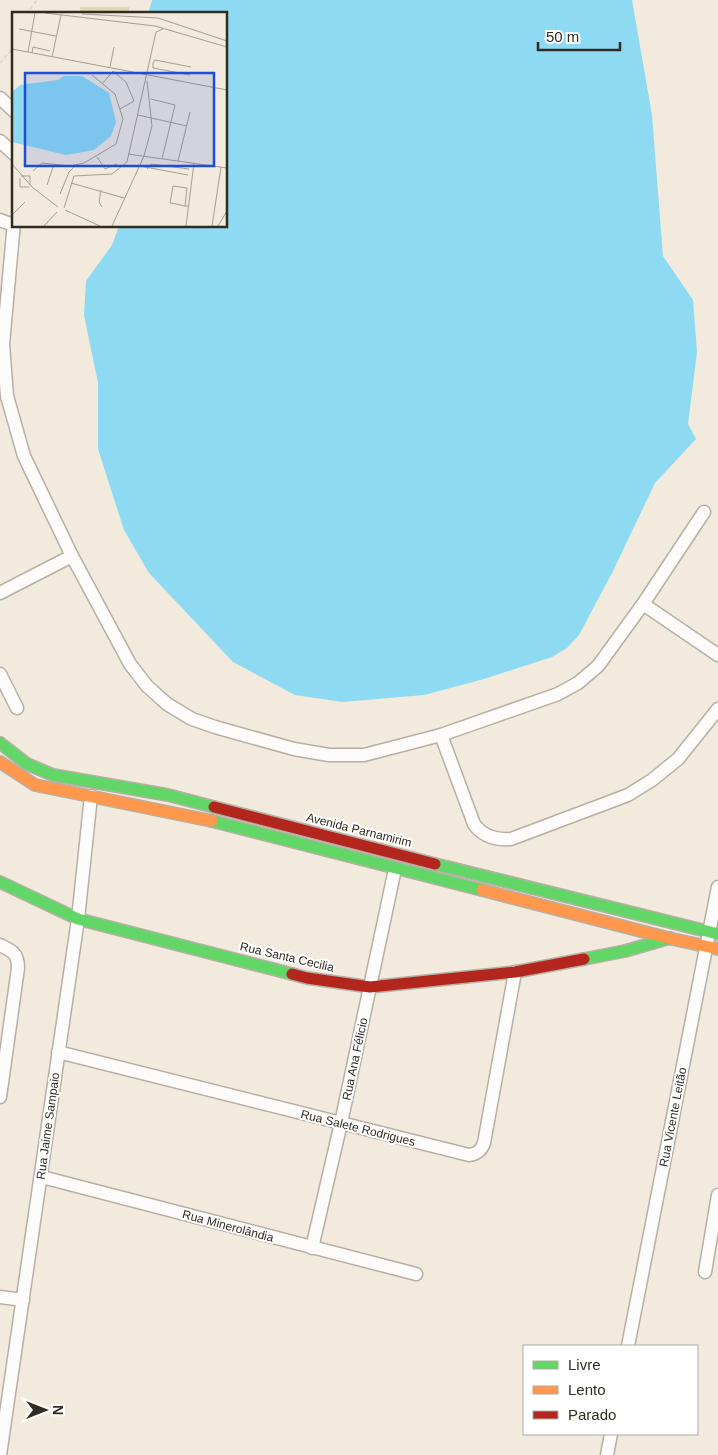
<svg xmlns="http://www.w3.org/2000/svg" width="718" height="1455" font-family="Helvetica,sans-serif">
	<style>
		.green { fill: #dad9b1 }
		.water { fill: #8edaf2 }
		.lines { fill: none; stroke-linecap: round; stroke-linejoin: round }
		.street-casing { stroke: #b6afa4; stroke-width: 15 }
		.fast-casing { stroke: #b6afa4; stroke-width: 14 }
		.slow-casing { stroke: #b6afa4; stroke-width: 14 }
		.jam-casing { stroke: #b6afa4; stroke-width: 14 }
		.path { stroke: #dbd8d4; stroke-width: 2; stroke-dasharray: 4 2.5; stroke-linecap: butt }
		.street { stroke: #fdfcfa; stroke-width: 12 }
		.fast { stroke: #63d668; stroke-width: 11 }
		.slow { stroke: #ff974d; stroke-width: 11 }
		.jam { stroke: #b3261e; stroke-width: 11 }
		.labels { text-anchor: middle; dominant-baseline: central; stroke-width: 4; stroke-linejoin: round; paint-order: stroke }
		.street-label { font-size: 12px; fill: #312c21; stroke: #fff }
		.inset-road { fill: none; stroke: #a59e91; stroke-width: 1 }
		.view { fill: #1d4ed8; fill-opacity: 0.15; stroke: #1d4ed8; stroke-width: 2.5 }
		.inset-edge { fill: none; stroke: #312c21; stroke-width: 2.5 }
	</style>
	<rect width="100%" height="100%" fill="#f2eadc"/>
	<rect class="green" x="80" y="7" width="49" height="7"/>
	<polygon class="water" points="152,0 632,0 652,115 663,256 693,300 697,352 688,424 696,439 655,483 613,571 579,635 567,648 552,657 484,679 424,695 342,702 295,695 233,662 149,573 124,530 98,449 98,383 84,315 86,281 112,245 119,226 226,226 226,14 148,14"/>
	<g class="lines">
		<g class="street-casing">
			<g id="street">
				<polyline points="0,98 14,111"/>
				<polyline points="0,141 14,154"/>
				<polyline points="0,220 13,225"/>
				<polyline points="14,222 3,344 7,396 24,456 72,556 130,664 147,686 167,704 192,719 215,727 294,749 329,755 364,755 441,735 558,694 578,683 598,666 643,604 704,512"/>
				<polyline points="0,593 72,556"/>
				<polyline points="643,604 718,655"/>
				<polyline points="0,674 17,708"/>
				<path d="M441 735 474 824C483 837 496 840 511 839L628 795 652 780 678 759 718 709"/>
				<path d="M0 945C13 951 18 954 18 968L0 1097"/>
				<path d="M58 1052 469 1155C477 1154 481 1151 484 1143L515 972"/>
				<polyline points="42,1177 416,1274"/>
				<polyline points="312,1248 341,1123 395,869"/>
				<polyline points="705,1272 718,1195"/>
				<polyline points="0,1297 23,1300"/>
				<polyline points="628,1346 718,887"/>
				<polyline points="0,1455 78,919 91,796"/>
				<polyline points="607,1455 611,1434"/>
			</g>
		</g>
		<g class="fast-casing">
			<g id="fast">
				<polyline points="0,743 27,764 53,775 168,795 214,807"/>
				<polyline points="212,821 482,890"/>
				<polyline points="435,864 718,934"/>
				<polyline points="0,882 78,919 292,974"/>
				<polyline points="584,959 625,951 670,938"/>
			</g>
		</g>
		<g class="slow-casing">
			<g id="slow">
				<polyline points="0,762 35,785 212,821"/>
				<polyline points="482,890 668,938 718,949"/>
			</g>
		</g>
		<g class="jam-casing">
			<g id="jam">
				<polyline points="214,807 435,864"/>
				<polyline points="292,974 307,978 370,987 515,972 584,959"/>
			</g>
		</g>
		<g class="path">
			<polyline points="26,14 37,0"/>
			<polyline points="0,63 14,47"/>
		</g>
		<use href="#street" class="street"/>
		<use href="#fast" class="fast"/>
		<use href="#slow" class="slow"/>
		<use href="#jam" class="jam"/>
	</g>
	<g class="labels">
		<g class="street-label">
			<text transform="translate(359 830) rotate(14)">Avenida Parnamirim</text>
			<text transform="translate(287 957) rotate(13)">Rua Santa Cecilia</text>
			<text transform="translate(355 1059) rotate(-78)">Rua Ana Félicio</text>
			<text transform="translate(673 1117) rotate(-79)">Rua Vicente Leitão</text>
			<text transform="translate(48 1126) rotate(-82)">Rua Jaime Sampaio</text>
			<text transform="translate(358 1128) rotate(14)">Rua Salete Rodrigues</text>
			<text transform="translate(228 1226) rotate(15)">Rua Minerolândia</text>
		</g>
	</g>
	<g transform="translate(12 12)">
		<rect width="215" height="215" fill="#f2eadc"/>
		<path d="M52 64H70L97 81 104 110 99 124 82 138 54 143 0 130V80L8 73 46 68Z" fill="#8edaf2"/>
		<path class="inset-road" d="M33 1 143 14 215 35M70 2 146 6 215 29M7 17 44 24M0 37 215 78M16 40 23 1M20 41 21 35 38 39M40 45 49 3M98 55 102 35M178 63 141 56V51L143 48 179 55M91 71 101 59 114 70 122 89 108 97M139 87 163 93 150 147M126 103 175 114M116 142 215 156M85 145 93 157 105 152M166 149 178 100M0 152 20 175 46 195M128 154 176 163M135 157 139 152 177 157M21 159 30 151 58 154 72 151 104 132 111 107 103 82 80 63M9 164H18V173M8 166V175H17M59 171 112 186M35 173 42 152M89 178 87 190 90 195M48 182 57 160 63 154M173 194 175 176 161 174 158 191H159L173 194H176M52 196 62 164 100 162 115 150 144 20 151 17M53 198 88 214M0 203 13 190M32 214 45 200M100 214 132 144 140 114 135 69M174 214 182 151M200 214 209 155M206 214 215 199"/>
		<path class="view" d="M13 61H202V154H13Z"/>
		<rect width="215" height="215" class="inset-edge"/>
	</g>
	<rect x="523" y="1345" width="175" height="90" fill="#ffffff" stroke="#adaba6"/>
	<rect x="533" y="1361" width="25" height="8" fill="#63d668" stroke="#adaba6"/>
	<text x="568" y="1370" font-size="15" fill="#312c21">Livre</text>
	<rect x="533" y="1386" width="25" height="8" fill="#ff974d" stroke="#adaba6"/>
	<text x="568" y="1395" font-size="15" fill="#312c21">Lento</text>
	<rect x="533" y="1411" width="25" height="8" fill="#b3261e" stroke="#adaba6"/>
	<text x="568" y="1420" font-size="15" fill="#312c21">Parado</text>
	<g transform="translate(45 1410) rotate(90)" stroke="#ffffff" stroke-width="4" paint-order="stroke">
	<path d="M0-4L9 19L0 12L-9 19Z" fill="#312c21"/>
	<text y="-8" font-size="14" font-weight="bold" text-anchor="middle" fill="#312c21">N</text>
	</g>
	<path d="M538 42v8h82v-8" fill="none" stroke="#312c21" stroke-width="2.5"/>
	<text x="546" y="42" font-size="15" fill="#312c21" stroke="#ffffff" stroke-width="4" paint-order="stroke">50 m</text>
</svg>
